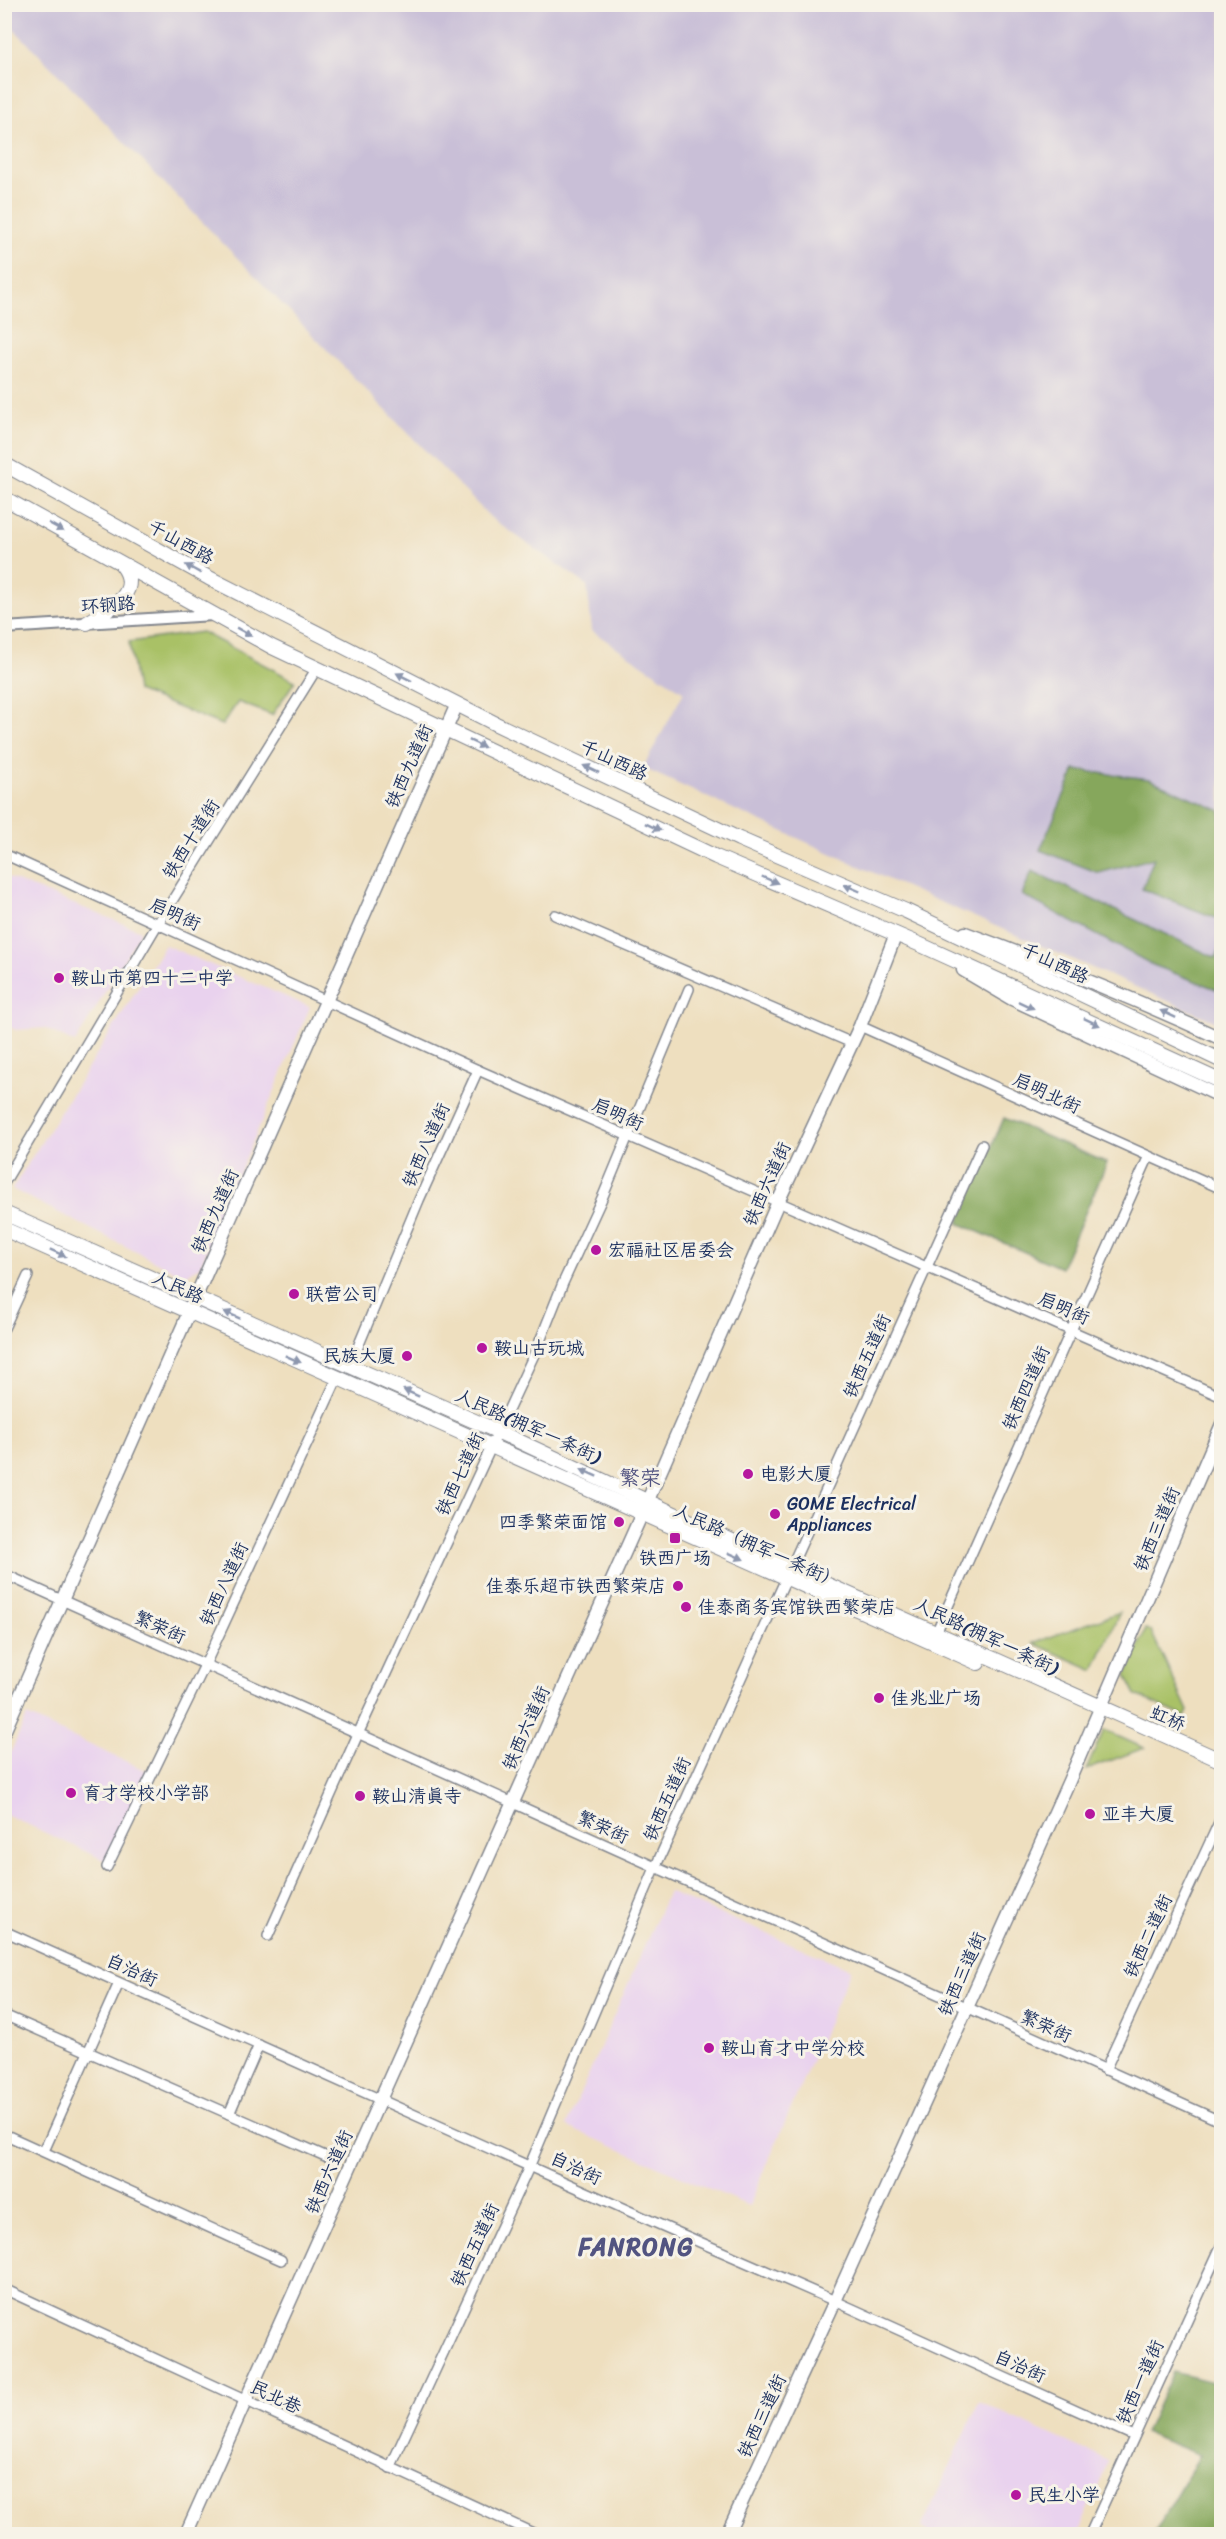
<svg xmlns="http://www.w3.org/2000/svg" width="1226" height="2539" font-family="Sriracha,'LXGW WenKai TC',sans-serif">
	<style>
		.built { fill: #e9d2ee }
		.industrial { fill: #c9bfd7 }
		.green { fill: #a9c166; stroke: #627862; stroke-width: 1.5 }
		.forest { fill: #86a75b; stroke: #506b5c; stroke-width: 1.5 }
		.lines { fill: none; stroke-linecap: round; stroke-linejoin: round }
		.minor-casing { stroke: #84878e; stroke-width: 12 }
		.tertiary-casing { stroke: #84878e; stroke-width: 14 }
		.secondary-casing { stroke: #84878e; stroke-width: 15 }
		.primary-casing { stroke: #84878e; stroke-width: 16 }
		.minor { stroke: #fff; stroke-width: 9 }
		.tertiary { stroke: #fff; stroke-width: 10 }
		.secondary { stroke: #fff; stroke-width: 12 }
		.primary { stroke: #fff; stroke-width: 14 }
		.oneway { fill: #8d97ae }
		.poi-dot { fill: #b5179e; stroke: #f7f3e8; stroke-width: 2 }
		.labels { text-anchor: middle; dominant-baseline: central; stroke-width: 6; stroke-linejoin: round; paint-order: stroke }
		.street-label { font-size: 18px; fill: #1b2f5e; stroke: #f7f3e8 }
		.poi-label { font-size: 18px; fill: #1b2f5e; stroke: #f7f3e8; text-anchor: start }
		.quarter-label { font-size: 21px; fill: #525481; stroke: #f7f3e8 }
		.district-label { font-size: 24px; font-weight: bold; letter-spacing: 1.5px; fill: #525481; stroke: #f7f3e8 }
	</style>
	<rect width="100%" height="100%" fill="#f7f3e8"/>
	<filter id="ink" filterUnits="userSpaceOnUse"><feTurbulence type="fractalNoise" baseFrequency=".0167" numOctaves="2"/><feDisplacementMap in="SourceGraphic" scale="12" xChannelSelector="R" yChannelSelector="G"/><feConvolveMatrix kernelMatrix="1 2 1 2 8 2 1 2 1" color-interpolation-filters="sRGB"/></filter>
	<filter id="wash" filterUnits="userSpaceOnUse"><feTurbulence type="fractalNoise" baseFrequency=".008" numOctaves="4" result="noise"/><feDisplacementMap in="SourceGraphic" scale="24" xChannelSelector="R" yChannelSelector="G"/><feGaussianBlur stdDeviation="1.35" result="paint"/><feColorMatrix in="noise" values="0 0 0 0 0 0 0 0 0 0 0 0 0 0 0 0 0 1.4 0 .05"/><feComposite in="paint" operator="in"/></filter>
	<g filter="url(#wash)">
		<rect width="100%" height="100%" fill="#eedfbf"/>
		<g class="built">
			<polygon points="4,876 141,931 75,1043 44,1028 16,1030 5,1025"/>
			<polygon points="165,945 310,1007 200,1266 184,1276 12,1189"/>
			<polygon points="27,1716 147,1771 106,1861 5,1814 5,1765"/>
			<polygon points="668,1892 851,1969 749,2206 566,2126"/>
			<polygon points="979,2402 1109,2461 1078,2534 932,2534 921,2529"/>
		</g>
		<polygon class="industrial" points="4,5 1221,5 1221,1024 894,882 643,768 684,692 592,631 587,585 491,518 5,20"/>
		<g class="green">
			<polygon points="202,632 295,681 272,715 238,702 222,725 137,691 129,642"/>
			<polygon points="1120,1612 1094,1670 1033,1643"/>
			<polygon points="1146,1629 1151,1631 1188,1711 1185,1717 1136,1695 1126,1675"/>
			<polygon points="1104,1730 1144,1748 1086,1770"/>
		</g>
		<g class="forest">
			<polygon points="1075,770 1149,779 1221,811 1221,920 1142,889 1154,858 1099,873 1040,850"/>
			<polygon points="1032,871 1216,958 1221,946 1221,991 1153,965 1022,895"/>
			<polygon points="1004,1118 1107,1163 1061,1268 958,1223"/>
			<polygon points="1173,2372 1221,2384 1221,2534 1154,2534 1200,2455 1145,2433"/>
		</g>
	</g>
	<g filter="url(#ink)">
		<g class="lines">
			<g class="minor-casing">
				<g id="minor">
					<polyline points="4,854 478,1070 1222,1397"/>
					<polyline points="555,915 852,1043"/>
					<polyline points="860,1026 1222,1189"/>
					<polyline points="4,1183 157,925 317,668"/>
					<polyline points="4,1328 28,1276"/>
					<polyline points="350,1366 419,1200 478,1070"/>
					<polyline points="4,1574 1222,2122"/>
					<polyline points="936,1633 1148,1158"/>
					<polyline points="107,1867 205,1665 337,1379"/>
					<polyline points="4,1931 656,2223 835,2301 1134,2436"/>
					<polyline points="268,1936 358,1734 538,1346 563,1283 603,1196 689,989"/>
					<polyline points="4,2015 325,2156"/>
					<polyline points="1105,2070 1222,1816"/>
					<polyline points="229,2114 259,2045"/>
					<polyline points="4,2134 281,2260"/>
					<polyline points="44,2151 119,1983"/>
					<polyline points="4,2289 535,2534"/>
					<polyline points="390,2468 530,2165 655,1868 982,1145"/>
					<polyline points="1090,2534 1222,2244"/>
				</g>
			</g>
			<g class="tertiary-casing">
				<polyline id="tertiary" points="4,628 213,615"/>
			</g>
			<g class="secondary-casing">
				<g id="secondary">
					<path d="M965 933C1052 965 1137 1000 1222 1039"/>
					<polyline points="963,970 1012,999 1222,1097"/>
					<polyline points="4,1732 457,704"/>
					<polyline points="186,2534 648,1500 778,1202 860,1026 896,934"/>
					<polyline points="727,2534 835,2301 1069,1781 1222,1424"/>
				</g>
			</g>
			<g class="primary-casing">
				<g id="primary">
					<polyline points="4,464 209,578 496,724 739,839 906,911 1222,1061"/>
					<polyline points="4,498 272,647 716,857 921,945 1222,1082"/>
					<path d="M87 623C108 610 144 593 122 565"/>
					<polyline points="4,1213 497,1431 790,1568 1222,1761"/>
					<polyline points="4,1229 978,1663"/>
				</g>
			</g>
			<use href="#minor" class="minor"/>
			<use href="#tertiary" class="tertiary"/>
			<use href="#secondary" class="secondary"/>
			<use href="#primary" class="primary"/>
		</g>
		<defs><path id="oneway-solid" d="M-6-.8H1V-3.2L6.5 0L1 3.2V.8H-6Z" transform="scale(1.5)"/></defs>
		<g class="oneway">
			<use href="#oneway-solid" transform="translate(56 527) rotate(29)"/>
			<use href="#oneway-solid" transform="translate(193 569) rotate(-151)"/>
			<use href="#oneway-solid" transform="translate(244 632) rotate(29)"/>
			<use href="#oneway-solid" transform="translate(404 677) rotate(-153)"/>
			<use href="#oneway-solid" transform="translate(477 744) rotate(25)"/>
			<use href="#oneway-solid" transform="translate(591 769) rotate(-155)"/>
			<use href="#oneway-solid" transform="translate(653 827) rotate(25)"/>
			<use href="#oneway-solid" transform="translate(770 880) rotate(23)"/>
			<use href="#oneway-solid" transform="translate(852 888) rotate(-157)"/>
			<use href="#oneway-solid" transform="translate(1026 1005) rotate(25)"/>
			<use href="#oneway-solid" transform="translate(1168 1014) rotate(-155)"/>
			<use href="#oneway-solid" transform="translate(1092 1022) rotate(25)"/>
			<use href="#oneway-solid" transform="translate(58 1253) rotate(24)"/>
			<use href="#oneway-solid" transform="translate(232 1315) rotate(-156)"/>
			<use href="#oneway-solid" transform="translate(293 1359) rotate(24)"/>
			<use href="#oneway-solid" transform="translate(411 1393) rotate(-156)"/>
			<use href="#oneway-solid" transform="translate(589 1473) rotate(-156)"/>
			<use href="#oneway-solid" transform="translate(736 1556) rotate(24)"/>
		</g>
	</g>
	<g class="poi-dot">
		<circle cx="59" cy="978" r="6"/>
		<circle cx="596" cy="1250" r="6"/>
		<circle cx="294" cy="1294" r="6"/>
		<circle cx="482" cy="1348" r="6"/>
		<circle cx="407" cy="1356" r="6"/>
		<circle cx="748" cy="1474" r="6"/>
		<circle cx="775" cy="1514" r="6"/>
		<circle cx="619" cy="1522" r="6"/>
		<rect x="669" y="1532" width="12" height="12" rx="3"/>
		<circle cx="678" cy="1586" r="6"/>
		<circle cx="686" cy="1607" r="6"/>
		<circle cx="879" cy="1698" r="6"/>
		<circle cx="71" cy="1793" r="6"/>
		<circle cx="360" cy="1796" r="6"/>
		<circle cx="1090" cy="1814" r="6"/>
		<circle cx="709" cy="2048" r="6"/>
		<circle cx="1016" cy="2495" r="6"/>
	</g>
	<g class="labels">
		<g class="street-label">
			<text transform="translate(181 542) rotate(29)">千山西路</text>
			<text transform="translate(108 605) rotate(-4)">环钢路</text>
			<text transform="translate(614 760) rotate(25)">千山西路</text>
			<text transform="translate(409 766) rotate(-66)">铁西九道街</text>
			<text transform="translate(191 839) rotate(-58)">铁西十道街</text>
			<text transform="translate(175 914) rotate(24)">启明街</text>
			<text transform="translate(1055 963) rotate(25)">千山西路</text>
			<text transform="translate(1047 1093) rotate(25)">启明北街</text>
			<text transform="translate(618 1114) rotate(24)">启明街</text>
			<text transform="translate(426 1145) rotate(-66)">铁西八道街</text>
			<text transform="translate(767 1184) rotate(-66)">铁西六道街</text>
			<text transform="translate(215 1211) rotate(-66)">铁西九道街</text>
			<text transform="translate(178 1287) rotate(24)">人民路</text>
			<text transform="translate(1064 1308) rotate(24)">启明街</text>
			<text transform="translate(867 1356) rotate(-66)">铁西五道街</text>
			<text transform="translate(1026 1388) rotate(-66)">铁西四道街</text>
			<text transform="translate(528 1426) rotate(24)">人民路(拥军一条街)</text>
			<text transform="translate(460 1474) rotate(-65)">铁西七道街</text>
			<text transform="translate(1157 1529) rotate(-67)">铁西三道街</text>
			<text transform="translate(757 1546) rotate(24)">人民路（拥军一条街）</text>
			<text transform="translate(224 1584) rotate(-65)">铁西八道街</text>
			<text transform="translate(160 1627) rotate(24)">繁荣街</text>
			<text transform="translate(986 1636) rotate(25)">人民路(拥军一条街)</text>
			<text transform="translate(1168 1718) rotate(24)">虹桥</text>
			<text transform="translate(526 1728) rotate(-66)">铁西六道街</text>
			<text transform="translate(667 1799) rotate(-66)">铁西五道街</text>
			<text transform="translate(603 1827) rotate(24)">繁荣街</text>
			<text transform="translate(1148 1936) rotate(-65)">铁西二道街</text>
			<text transform="translate(132 1970) rotate(24)">自治街</text>
			<text transform="translate(962 1974) rotate(-66)">铁西三道街</text>
			<text transform="translate(1046 2026) rotate(24)">繁荣街</text>
			<text transform="translate(576 2168) rotate(25)">自治街</text>
			<text transform="translate(329 2172) rotate(-66)">铁西六道街</text>
			<text transform="translate(475 2245) rotate(-65)">铁西五道街</text>
			<text transform="translate(1020 2366) rotate(24)">自治街</text>
			<text transform="translate(1140 2382) rotate(-66)">铁西一道街</text>
			<text transform="translate(276 2397) rotate(25)">民北巷</text>
			<text transform="translate(762 2416) rotate(-65)">铁西三道街</text>
		</g>
		<g class="poi-label">
			<text x="71" y="978">鞍山市第四十二中学</text>
			<text x="608" y="1250">宏福社区居委会</text>
			<text x="306" y="1294">联营公司</text>
			<text x="494" y="1348">鞍山古玩城</text>
			<text x="395" y="1356" text-anchor="end">民族大厦</text>
			<text x="760" y="1474">电影大厦</text>
			<text x="787" y="1504">GOME Electrical<tspan x="787" dy="21">Appliances</tspan></text>
			<text x="607" y="1522" text-anchor="end">四季繁荣面馆</text>
			<text x="675" y="1558" text-anchor="middle">铁西广场</text>
			<text x="666" y="1586" text-anchor="end">佳泰乐超市铁西繁荣店</text>
			<text x="698" y="1607">佳泰商务宾馆铁西繁荣店</text>
			<text x="891" y="1698">佳兆业广场</text>
			<text x="83" y="1793">育才学校小学部</text>
			<text x="372" y="1796">鞍山清真寺</text>
			<text x="1102" y="1814">亚丰大厦</text>
			<text x="721" y="2048">鞍山育才中学分校</text>
			<text x="1028" y="2495">民生小学</text>
		</g>
		<g class="quarter-label">
			<text x="640" y="1478">繁荣</text>
		</g>
		<g class="district-label">
			<text x="636" y="2247">FANRONG</text>
		</g>
	</g>
	<rect width="1226" height="2539" fill="none" stroke="#f7f3e8" stroke-width="24"/>
</svg>
